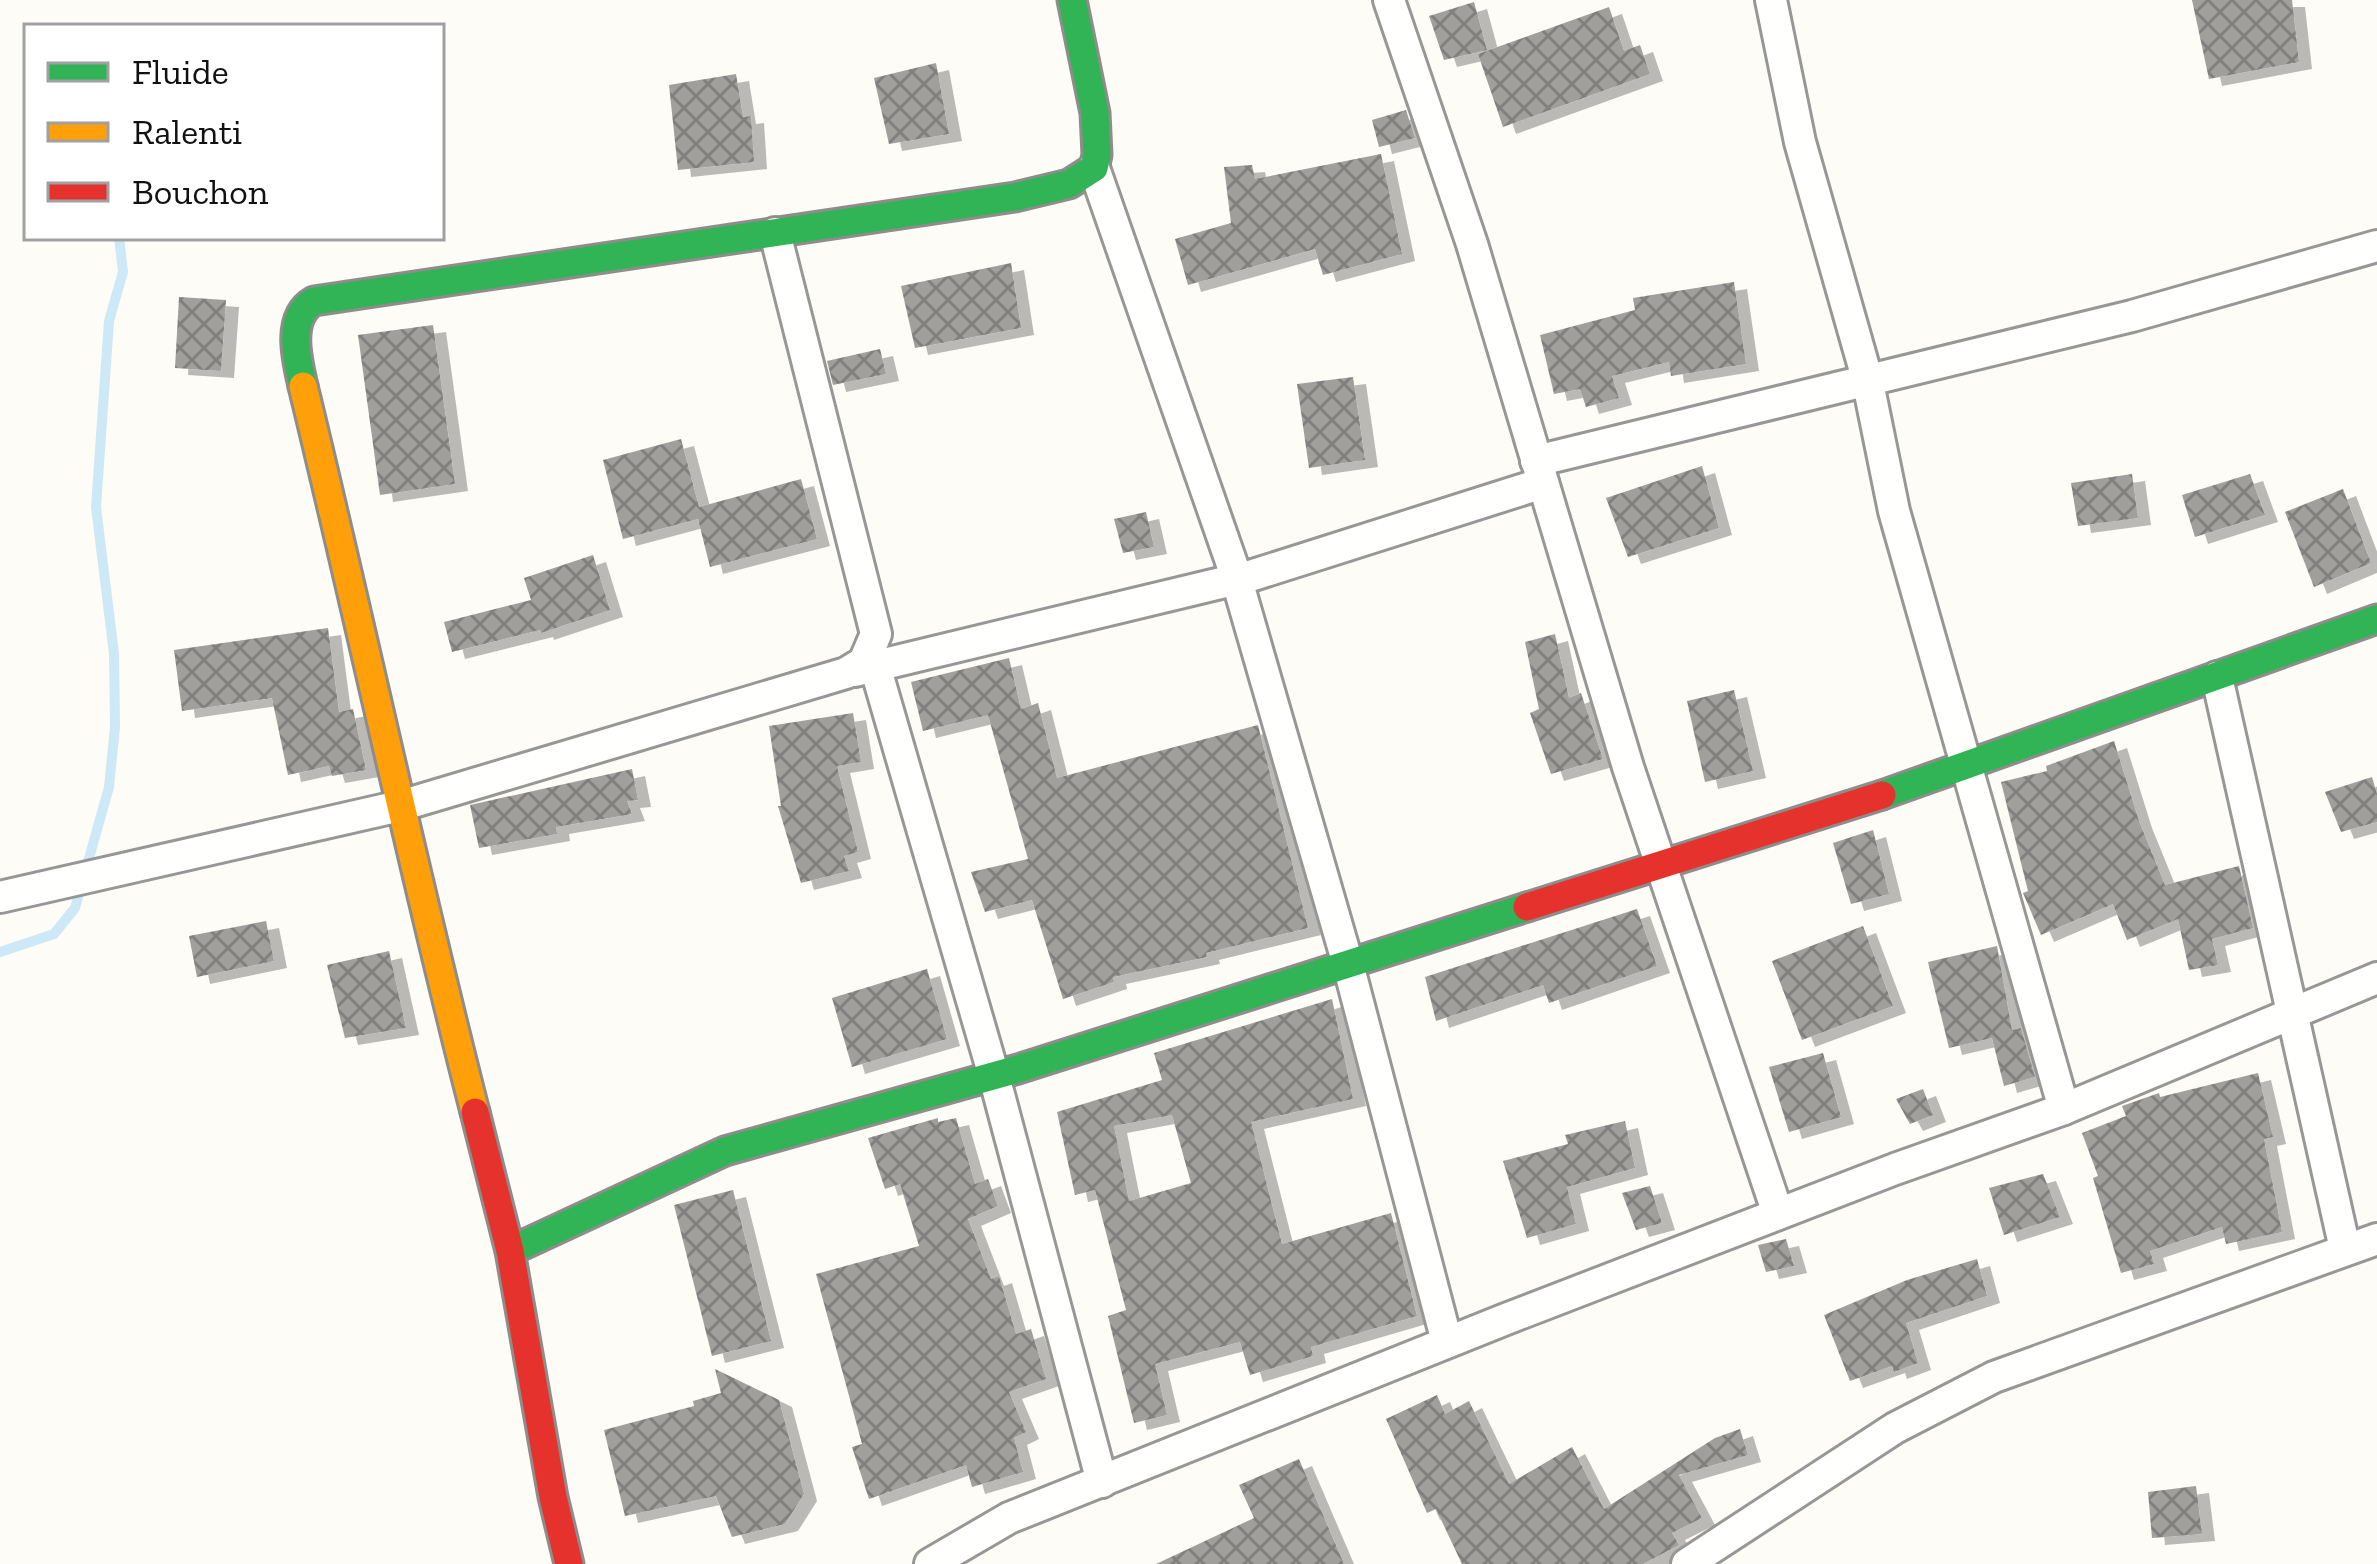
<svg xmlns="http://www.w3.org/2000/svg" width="2377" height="1564" font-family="'Zilla Slab',serif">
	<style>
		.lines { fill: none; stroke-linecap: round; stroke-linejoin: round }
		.stream { stroke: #cde8f7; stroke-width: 10 }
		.building { fill: url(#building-cross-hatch); fill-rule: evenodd; filter: url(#shadow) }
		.street-casing { stroke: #979795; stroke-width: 36 }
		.fast-casing { stroke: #8e8d8b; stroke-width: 33 }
		.slow-casing { stroke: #8e8d8b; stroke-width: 33 }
		.jam-casing { stroke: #8e8d8b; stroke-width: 33 }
		.street { stroke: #fffffe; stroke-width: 30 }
		.fast { stroke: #30b455; stroke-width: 27 }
		.slow { stroke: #ff9f0a; stroke-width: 27 }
		.jam { stroke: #e5322d; stroke-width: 27 }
	</style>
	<defs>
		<pattern id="building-cross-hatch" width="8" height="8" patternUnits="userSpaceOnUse" patternTransform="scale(3)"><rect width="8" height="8" fill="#a19f9c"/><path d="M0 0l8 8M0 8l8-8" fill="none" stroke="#82807e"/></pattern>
		<filter id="shadow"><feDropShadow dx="13" dy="7" stdDeviation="0" flood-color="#0004"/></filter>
	</defs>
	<rect width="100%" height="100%" fill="#fdfcf7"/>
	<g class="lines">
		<polyline class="stream" points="0,952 54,934 75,908 109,787 115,727 114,654 96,507 109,321 123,272 119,237"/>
	</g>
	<g class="building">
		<polygon points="2192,0 2292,0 2299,62 2209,79"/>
		<polygon points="1474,2 1487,50 1444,60 1429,16"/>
		<polygon points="1609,7 1624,51 1640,45 1650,74 1503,127 1478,54"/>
		<polygon points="936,63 949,134 889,144 874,78"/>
		<polygon points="736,74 743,117 751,116 754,162 678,170 669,85"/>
		<polygon points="1406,110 1415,138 1379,147 1372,120"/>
		<polygon points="1381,154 1402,254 1323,275 1315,249 1188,285 1175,239 1231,223 1224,167 1252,165 1255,179"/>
		<polygon points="1011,263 1021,328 915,348 901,286"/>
		<polygon points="1734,282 1746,364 1671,376 1669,362 1612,376 1619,398 1586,407 1580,389 1554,394 1540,335 1635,310 1633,298"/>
		<polygon points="179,297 226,300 221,371 175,368"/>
		<polygon points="433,325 455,484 380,495 358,335"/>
		<polygon points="880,349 886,374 833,385 827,361"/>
		<polygon points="1353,377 1365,460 1309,468 1297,384"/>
		<polygon points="681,439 699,507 801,479 817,539 710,567 698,519 623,539 603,460"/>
		<polygon points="1702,466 1719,528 1628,557 1606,498"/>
		<polygon points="2132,474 2138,518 2078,526 2071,483"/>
		<polygon points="2250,474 2265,515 2195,537 2182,495"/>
		<polygon points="2343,489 2371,563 2314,587 2285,512"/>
		<polygon points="1146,512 1154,547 1123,553 1114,519"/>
		<polygon points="593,555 610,610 541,633 540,630 452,652 444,622 531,600 524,578"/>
		<polygon points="328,628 339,712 353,709 366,770 332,776 329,766 288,775 272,698 182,711 174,650"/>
		<polygon points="1555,634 1569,698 1581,693 1603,759 1551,774 1530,713 1539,709 1525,642"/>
		<polygon points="1009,658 1021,709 1038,703 1057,778 1258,725 1308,928 1206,953 1207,957 1113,977 1114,982 1063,999 1032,900 985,912 971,872 1028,859 988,715 923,731 911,682"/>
		<polygon points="1734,690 1753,771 1705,782 1687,701"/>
		<polygon points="853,713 861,762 837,766 858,852 844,856 849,871 801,883 778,806 781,806 769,726"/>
		<polygon points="2114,741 2139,821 2165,885 2239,866 2253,928 2212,939 2218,965 2189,970 2178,919 2127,940 2113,904 2041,935 2023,893 2028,891 2001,782 2047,771 2046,766"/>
		<polygon points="632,769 638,800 627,801 632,814 556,827 557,834 479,848 470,805"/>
		<polygon points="2372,777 2377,794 2377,822 2341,832 2325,792"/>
		<polygon points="1873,830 1889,894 1851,904 1833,843"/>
		<polygon points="1637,909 1657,966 1549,1003 1543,985 1436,1021 1425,977"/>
		<polygon points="266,921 274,961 197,977 189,936"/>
		<polygon points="1863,926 1893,1006 1802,1040 1772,961"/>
		<polygon points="1997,946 2012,1030 2021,1028 2035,1077 2004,1086 1992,1038 1949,1048 1928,962"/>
		<polygon points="389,951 406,1028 345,1038 327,965"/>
		<polygon points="927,969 947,1039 852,1067 832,998"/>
		<path d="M1332 999 1353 1099 1251 1122 1282 1244 1391 1213 1417 1316 1311 1347 1313 1356 1250 1375 1240 1342 1155 1364 1167 1415 1134 1423 1108 1316 1126 1310 1095 1190 1075 1195 1057 1112 1162 1080 1154 1053ZM1172 1115 1191 1183 1129 1201 1114 1126Z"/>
		<polygon points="1823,1053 1841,1117 1789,1132 1769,1067"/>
		<polygon points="2258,1073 2273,1137 2264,1139 2282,1232 2226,1244 2222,1227 2150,1251 2154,1264 2121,1273 2093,1178 2098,1176 2082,1133 2126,1116 2122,1106 2159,1093 2160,1097"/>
		<polygon points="1923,1089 1933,1115 1910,1124 1896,1099"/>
		<polygon points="938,1118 938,1122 956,1118 975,1184 988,1179 998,1206 968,1219 991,1279 999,1276 1016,1334 1031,1329 1046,1379 1009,1392 1026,1432 1014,1438 1023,1472 972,1487 966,1465 869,1499 852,1447 862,1444 816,1274 919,1246 900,1184 885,1189 868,1138"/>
		<polygon points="1625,1121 1635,1168 1567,1187 1576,1224 1527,1238 1503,1161 1568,1144 1565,1135"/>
		<polygon points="2043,1174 2060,1217 2004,1235 1989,1188"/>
		<polygon points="1650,1186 1662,1223 1636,1230 1622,1193"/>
		<polygon points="733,1190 771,1341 712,1356 674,1205"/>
		<polygon points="1786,1239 1794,1266 1766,1272 1758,1245"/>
		<polygon points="1977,1259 1987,1296 1906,1323 1918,1363 1894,1372 1892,1366 1850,1381 1824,1315 1907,1280"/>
		<polygon points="715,1369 779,1400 804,1494 785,1524 732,1537 716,1496 625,1516 604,1430 694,1406 693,1401 721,1393"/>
		<polygon points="1437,1395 1445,1414 1469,1401 1509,1484 1572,1447 1604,1509 1715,1438 1740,1429 1748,1455 1679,1475 1702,1518 1672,1533 1679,1545 1643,1564 1462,1564 1436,1509 1427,1513 1386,1419"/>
		<polygon points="1299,1459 1344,1564 1156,1564 1254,1518 1239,1485"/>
		<polygon points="2196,1486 2202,1534 2152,1538 2148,1492"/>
	</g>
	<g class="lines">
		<g class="street-casing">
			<g id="street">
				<polyline points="1389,0 1472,244 1628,767 1778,1214"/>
				<polyline points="1771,0 1800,142 1867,378 1894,511 2064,1109"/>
				<polyline points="1094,168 1234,570 1348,964 1447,1342"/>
				<polyline points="1536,461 2132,316 2377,246"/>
				<polyline points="875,666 994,1076 1102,1482"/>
				<polyline points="855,671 1250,576 1543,483"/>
				<polyline points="2217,677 2345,1249"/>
				<polyline points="0,897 400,806 846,673 864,662 876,634 775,233"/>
				<polyline points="930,1564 1009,1518 1506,1319 1895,1169 2064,1109 2377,978"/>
				<polyline points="1687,1564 1895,1428 1994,1377 2377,1239"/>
			</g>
		</g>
		<g class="fast-casing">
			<g id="fast">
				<path d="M303 386C297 360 286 317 314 301L1015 197 1069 184 1094 168 1097 155 1095 113 1072 0"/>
				<polyline points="1882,795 2377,619"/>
				<polyline points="510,1251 725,1151 1018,1069 1527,907"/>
			</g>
		</g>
		<g class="slow-casing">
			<path id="slow" d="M303 386C362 628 413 871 475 1112"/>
		</g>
		<g class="jam-casing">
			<g id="jam">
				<polyline points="1527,907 1882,795"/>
				<polyline points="475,1112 510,1251 553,1497 569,1564"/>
			</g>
		</g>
		<use href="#street" class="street"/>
		<use href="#fast" class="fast"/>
		<use href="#slow" class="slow"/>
		<use href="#jam" class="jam"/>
	</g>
	<rect x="24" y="24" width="420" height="216" fill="#ffffff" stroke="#a0a0a0" stroke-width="3"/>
	<rect x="48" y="63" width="60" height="18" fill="#30b455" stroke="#a0a0a0" stroke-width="3"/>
	<text x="132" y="84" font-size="36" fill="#111111">Fluide</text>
	<rect x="48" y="123" width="60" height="18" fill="#ff9f0a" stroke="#a0a0a0" stroke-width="3"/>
	<text x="132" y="144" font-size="36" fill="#111111">Ralenti</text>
	<rect x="48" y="183" width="60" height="18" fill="#e5322d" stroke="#a0a0a0" stroke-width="3"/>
	<text x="132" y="204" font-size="36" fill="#111111">Bouchon</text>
</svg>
